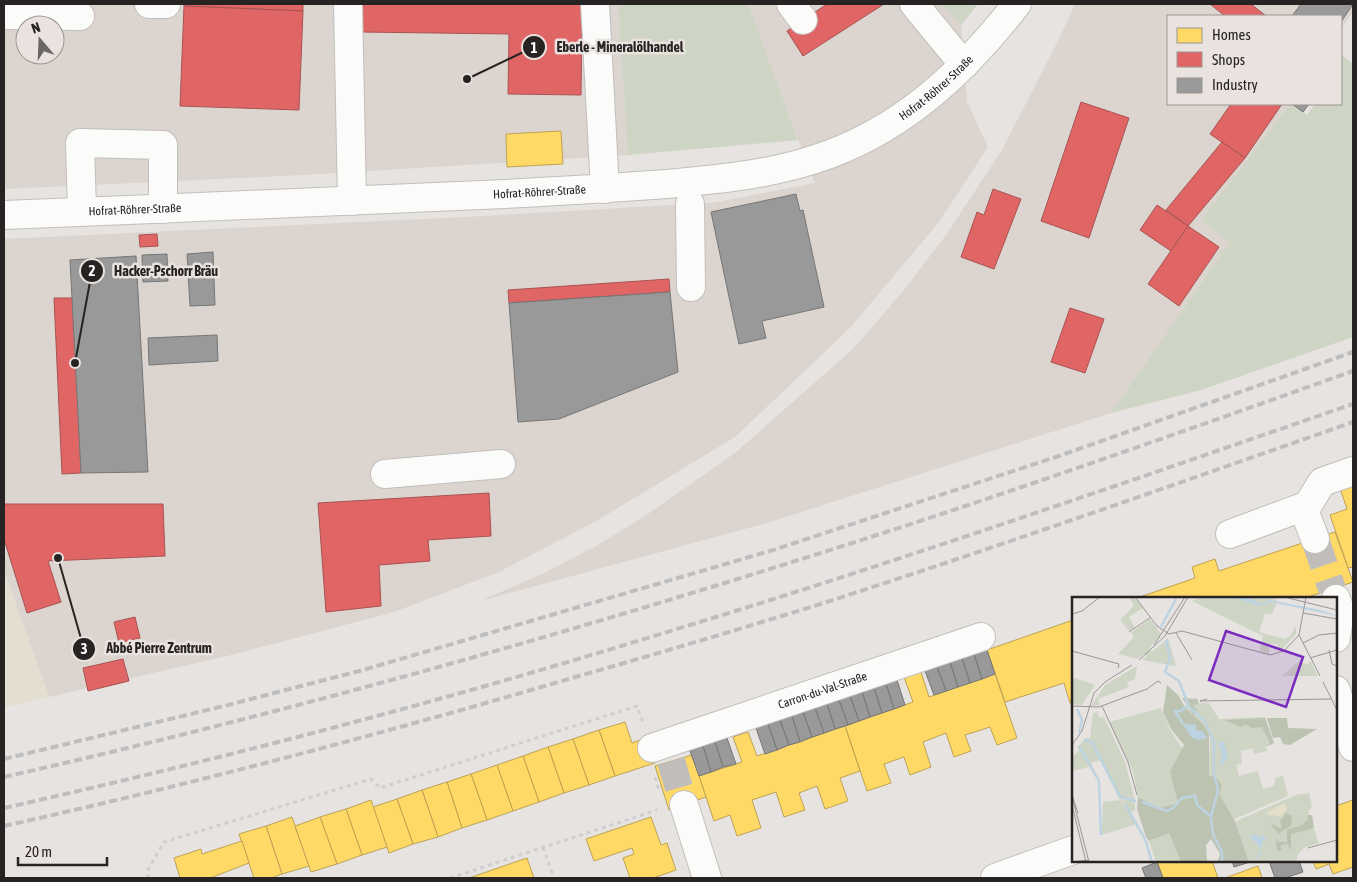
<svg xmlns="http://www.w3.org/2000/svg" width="1357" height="882" font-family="'Asap Condensed',sans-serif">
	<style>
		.built { fill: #dcd4ce; fill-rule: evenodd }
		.industrial { fill: #e4ded1 }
		.green { fill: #ced5c4 }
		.homes { fill: #ffd966; stroke: #bea252 }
		.shops { fill: #e06666; stroke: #a85252 }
		.industry { fill: #999; stroke: #767675 }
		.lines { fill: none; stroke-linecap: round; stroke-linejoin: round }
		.minor-tunnel { stroke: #c0bdbb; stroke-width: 28; stroke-dasharray: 28 14; stroke-linecap: butt }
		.minor-casing { stroke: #c1bfbd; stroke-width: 30 }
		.path { stroke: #d0cfcf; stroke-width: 3; stroke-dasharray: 4 4; stroke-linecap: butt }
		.minor { stroke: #fbfbfa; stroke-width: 28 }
		.rail { stroke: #bfbebe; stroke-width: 4; stroke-dasharray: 8 4; stroke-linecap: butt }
		.labels { text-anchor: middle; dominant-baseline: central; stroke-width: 5; stroke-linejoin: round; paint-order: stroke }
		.street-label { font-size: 12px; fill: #262322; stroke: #e9e2de }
		.inset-river { fill: none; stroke: #bdd3e2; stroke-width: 2.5 }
		.inset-road { fill: none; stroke: #999695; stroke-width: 1 }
		.view { fill: #7b2cbf; fill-opacity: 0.15; stroke: #7b2cbf; stroke-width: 2.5 }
		.inset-edge { fill: none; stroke: #262322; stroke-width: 2.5 }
		.leader { fill: none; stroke: #262322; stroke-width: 2 }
		.callout-dot { fill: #262322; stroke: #e9e2de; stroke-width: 2 }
		.mark-label { font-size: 15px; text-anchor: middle; font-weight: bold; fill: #fff }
		.callout-label { font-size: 14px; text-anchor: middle; font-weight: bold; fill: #262322; stroke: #e9e2de; stroke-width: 5; stroke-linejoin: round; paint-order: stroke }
	</style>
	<rect width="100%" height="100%" fill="#e6e3e1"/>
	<g class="built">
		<path d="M4 4H618L628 155 304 175 4 189ZM25 25H55V55H25Z"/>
		<polygon points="746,4 944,4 961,23 967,102 988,147 939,222 850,328 735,437 598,520 499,572 394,612 231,655 49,697 4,571 4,239 465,217 690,204 712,203 815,183"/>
		<polygon points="1075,4 1353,4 1353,12 1341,29 1341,16 1168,16 1168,104 1290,104 1201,220 1231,241 1111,413 767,523 480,601 544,573 596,546 645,516 735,453 853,349 904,290 946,235 1002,150 1058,41"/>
	</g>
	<polygon class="industrial" points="4,571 49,697 4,707"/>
	<g class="green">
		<polygon points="618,4 748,4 798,140 628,155"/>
		<polygon points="942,4 978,4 961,25"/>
		<polygon points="1341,54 1353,64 1353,337 1201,390 1111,413 1230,242 1201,220 1290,104 1307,115 1315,104 1341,104"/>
	</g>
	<g class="homes">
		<polygon points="561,131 563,164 507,167 506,134"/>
		<polygon points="1353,484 1353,567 1348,568 1330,515 1347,509 1340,488"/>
		<polygon points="1335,532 1353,582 1305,598 1137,598 1195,578 1192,567 1215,559 1219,571"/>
		<polygon points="1073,620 1073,702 1070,703 1064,683 1005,702 987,650"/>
		<polygon points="921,672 929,697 995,674 1017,738 997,745 990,727 965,735 971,751 954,757 946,733 923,742 931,767 910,775 904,757 884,764 891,783 867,791 845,726 913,702 904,677"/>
		<polygon points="625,722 632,743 646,738 655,763 615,776 599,730"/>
		<polygon points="845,726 860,771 840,778 848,801 825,809 817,786 799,793 805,810 784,817 776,792 752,800 761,828 737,836 730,815 714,821 699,776 742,762 733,737 748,732 757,756"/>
		<polygon points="599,730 615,776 589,785 573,739"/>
		<polygon points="573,739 589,785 564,793 548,747"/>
		<polygon points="548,747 564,793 539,802 523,756"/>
		<polygon points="692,755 706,797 669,810 655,766"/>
		<polygon points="523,756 539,802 513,811 497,765"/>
		<polygon points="497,765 513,811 487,820 471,774"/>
		<polygon points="471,774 487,820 462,828 447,782"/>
		<polygon points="447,782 462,828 438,837 422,790"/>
		<polygon points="422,790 438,837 413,844 397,799"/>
		<polygon points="397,799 413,844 389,853 373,807"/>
		<polygon points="371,800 387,847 362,855 346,809"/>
		<polygon points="1353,800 1353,867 1333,874 1329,864 1316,869 1313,861 1336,861 1336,806"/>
		<polygon points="346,809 362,855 337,864 320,817"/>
		<polygon points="292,817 309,866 282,874 266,826"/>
		<polygon points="320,817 337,864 311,872 295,826"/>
		<polygon points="651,817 661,845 667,843 676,870 653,878 630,878 623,858 634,854 632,848 594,861 586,839"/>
		<polygon points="266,826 282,874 271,878 254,878 239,834"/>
		<polygon points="242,841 249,863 210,878 180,878 174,858 201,849 202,854"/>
		<polygon points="527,858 534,878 469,878"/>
		<polygon points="1162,861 1212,861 1218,878 1163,878 1157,862"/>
		<polygon points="1258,866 1262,878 1225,878"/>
	</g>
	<g class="shops">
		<polygon points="184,4 303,4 303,11 184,6"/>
		<polygon points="362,4 582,4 581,95 508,94 509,34 361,32"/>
		<polygon points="827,4 884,4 803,56 787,31"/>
		<polygon points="1210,4 1251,4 1266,16 1225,16"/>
		<polygon points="184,6 303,11 299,110 180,106"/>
		<polygon points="1081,102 1129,118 1089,238 1041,221"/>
		<polygon points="1231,104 1282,104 1245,158 1210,134"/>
		<polygon points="1222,142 1245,158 1188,226 1166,210"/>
		<polygon points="993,189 1021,199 994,269 961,257 977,212 984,215"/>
		<polygon points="1157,205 1188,226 1171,251 1140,230"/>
		<polygon points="1188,226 1219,247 1179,306 1148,284"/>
		<polygon points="157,234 158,246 140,247 139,235"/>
		<polygon points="669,279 670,292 509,303 508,290"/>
		<polygon points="54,298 73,298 81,473 62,474"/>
		<polygon points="1070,308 1104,319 1085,373 1051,362"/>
		<polygon points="489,493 491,536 428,540 430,561 379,565 381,606 326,612 318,503"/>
		<polygon points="4,504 163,504 165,556 48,561 61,602 27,613 4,539"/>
		<polygon points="135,617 140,638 119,643 114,622"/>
		<polygon points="123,659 129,681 88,691 83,668"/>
	</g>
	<g class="industry">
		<polygon points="1301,4 1353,4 1341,22 1341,16 1292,16"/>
		<polygon points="1292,104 1309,104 1303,112"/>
		<polygon points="796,194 800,211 803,210 824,307 762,321 766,338 739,344 711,212"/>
		<polygon points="213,252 215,305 190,306 187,254"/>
		<polygon points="167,254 168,281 143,282 142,255"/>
		<polygon points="136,256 148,472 81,473 70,260"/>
		<polygon points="670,292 678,372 559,419 518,422 509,303"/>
		<polygon points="217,335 218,361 149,365 148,338"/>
		<polygon points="987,650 995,674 982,679 974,654"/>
		<polygon points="974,654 982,679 970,683 962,658"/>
		<polygon points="962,658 970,683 958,687 950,662"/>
		<polygon points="950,662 958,687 946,691 937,667"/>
		<polygon points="937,667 946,691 934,695 925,671"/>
		<polygon points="897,680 905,705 894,709 886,684"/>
		<polygon points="886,684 894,709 882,713 874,688"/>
		<polygon points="874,688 882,713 870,717 862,692"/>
		<polygon points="862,692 870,717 859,721 850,696"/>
		<polygon points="850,696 859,721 848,725 839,700"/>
		<polygon points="839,700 848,725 835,729 827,704"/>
		<polygon points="827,704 835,729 824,733 815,708"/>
		<polygon points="815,708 824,733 812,737 803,712"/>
		<polygon points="803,712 812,737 800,742 792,716"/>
		<polygon points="792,716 800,742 789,745 780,720"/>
		<polygon points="780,720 789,745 777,750 768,724"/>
		<polygon points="768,724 777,750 765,754 756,728"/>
		<polygon points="727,738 736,764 723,767 715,742"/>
		<polygon points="715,742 723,767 711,772 703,746"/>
		<polygon points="703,746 711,772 699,776 690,751"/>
		<polygon points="1232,861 1253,861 1234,867"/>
		<polygon points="1269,861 1299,861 1303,872 1285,878 1275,878"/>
		<polygon points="1157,862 1163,878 1146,878 1142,868"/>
	</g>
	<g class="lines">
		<g class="minor-tunnel">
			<polyline points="1315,539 1332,589"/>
			<polyline points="671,761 684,805"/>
		</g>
		<g class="minor-casing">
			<g id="minor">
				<polyline points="149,4 166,4"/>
				<polyline points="348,4 352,201"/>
				<polyline points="595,4 605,189"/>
				<polyline points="791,4 803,20"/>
				<polyline points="914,4 964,65"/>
				<polyline points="4,15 80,16"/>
				<polyline points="690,204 691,287"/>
				<polyline points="82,211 80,143 163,145 163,209"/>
				<path id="s1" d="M4 215C171 208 338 202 505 194 559 191 613 188 667 184 722 179 777 174 830 154 908 125 967 68 1017 4"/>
				<polyline points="385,474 501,464"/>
				<polyline points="1303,507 1315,539"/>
				<polyline points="1230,534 1308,505 1322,482 1353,471"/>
				<polyline points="1336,599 1340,610 1336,638"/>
				<polyline points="1336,690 1353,747"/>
				<path id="s2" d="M652 748 981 637"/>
				<polyline points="684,805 707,878"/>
				<polyline points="995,878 1073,850"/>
			</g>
		</g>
		<g class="path">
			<polyline points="655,777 659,790"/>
			<polyline points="543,847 554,878"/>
			<polyline points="149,878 147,871 164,842 371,779 380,788 637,706 643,722"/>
			<polyline points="450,878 657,810"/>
		</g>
		<use href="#minor" class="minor"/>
		<g class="rail">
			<polyline points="4,759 224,706 363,670 770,551 1056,457 1353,352"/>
			<path d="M4 777C264 718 521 647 776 567 970 507 1162 439 1353 371"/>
			<path d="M4 808C222 759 440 702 654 636 889 565 1121 484 1353 404"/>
			<path d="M4 826C197 783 389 732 579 676 663 652 747 627 830 601 1006 544 1179 483 1353 422"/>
		</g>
	</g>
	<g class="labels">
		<g class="street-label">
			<text stroke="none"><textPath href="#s1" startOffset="956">Hofrat-Röhrer-Straße</textPath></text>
			<text stroke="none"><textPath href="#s1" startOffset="536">Hofrat-Röhrer-Straße</textPath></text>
			<text stroke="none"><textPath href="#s1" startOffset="131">Hofrat-Röhrer-Straße</textPath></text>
			<text stroke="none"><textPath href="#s2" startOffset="180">Carron-du-Val-Straße</textPath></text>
		</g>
	</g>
	<g transform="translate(1072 597)">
		<rect width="265" height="265" fill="#e6e3e1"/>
		<path d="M57 0H62L71 11 57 20 63 31 57 34 48 23 62 8ZM133 0H197L206 4 200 17H193L187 35 212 42 218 39 224 29V37L208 54 205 47H197V57L187 55 191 39 120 4ZM78 22 89 37 77 52 80 55 96 41 104 69 70 63 75 59 71 57 66 62 46 57 62 40 59 36ZM229 63 232 68 239 65 246 79H209ZM65 69 63 82 55 85 57 90 26 102 28 108 19 109 33 88ZM0 80 23 88 10 108 0 107ZM114 105 137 106 147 122 193 120 202 147 194 149 195 154 182 157 180 151 169 154 170 167 164 168 167 179 186 174 191 192 202 189 203 181 211 179 216 199 160 223 137 179 138 140 131 127 114 110ZM89 111 98 133 111 153 99 176 106 206 87 211 66 200 61 174 37 125ZM25 114 27 121 32 120 53 165 63 204 55 201 48 203 29 163 19 166 20 169 1 174 0 171V159L7 154 6 150 14 141H18L21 117ZM237 196 240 209 236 215 247 246 232 251 226 257 224 265H177L164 224 224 198ZM56 202 63 206V213L58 216 64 227 30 238 31 205 49 203 54 211 50 203ZM97 236 109 265H84L77 244Z" fill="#ced5c4"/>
		<path d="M95 88 106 98 113 110 131 127 137 137V179H143L150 188 147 197 164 226 177 265H145L148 257 139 242 134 248 135 265H109L97 236 77 244 74 240 65 212 66 200 87 211 106 206 98 175 112 148 99 132 91 115ZM110 101 126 102V107L121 108 125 114 122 118ZM193 121 202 146 194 149 198 146 190 130 180 131 174 127 169 130 152 123ZM195 121H215L216 131 245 132 218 148 211 147 208 140 201 141ZM214 216 220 219 219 229 206 237 198 226 210 232 208 224ZM235 218H240L242 231 219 237V254L215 246 208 249 210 253 205 254 204 241 207 245H215V233L230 228 236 222Z" fill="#bcc3b1"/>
		<path d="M213 206 215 213 209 219 196 218 195 215Z" fill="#e5dec9"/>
		<path d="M159 0H177L189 7 198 3 249 13 265 19 199 5 188 9ZM111 127 124 128V134H130L135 141 125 143 119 140ZM146 144 152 145 156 161 148 170 150 156ZM190 236 194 243 190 245V256L181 265 190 252 178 240 182 237 189 241Z" fill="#bdd3e2"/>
		<path class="inset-river" d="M89 30 104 2M94 43 98 61 93 75 107 84 117 110 133 124 142 145V178L146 193 139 220M5 112 10 123 7 136M111 127 103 114H109L114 109M12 143 20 145 48 200 64 204M7 149 27 184 29 238M70 205 95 214 101 211 110 201 123 199 125 208 138 219M54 209 73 242 80 265M139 221 141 237 150 255V265"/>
		<path class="inset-road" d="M63 0 85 29 97 37 110 34 198 58 212 54 227 38M212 0 265 13M234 0 227 38 248 79M231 16 265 22M0 17 10 14 28 0M57 35 79 20M104 36 120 63M231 46 247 38 265 36M82 48 113 0M257 53 260 67 265 69M0 54 47 67 46 71M238 61 265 53M67 63 93 39 116 0M251 85 265 113M135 102 128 104 259 102M0 109 27 110 75 92 86 84 89 86M30 109 56 165 65 198M0 148 10 134 22 96 33 85 60 68M0 198 6 216M0 199 17 265M0 208 14 265M236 251 265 243M0 265 17 263"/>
		<path class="view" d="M154 34 231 60 214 110 137 83Z"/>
		<rect width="265" height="265" class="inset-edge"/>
	</g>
	<path class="leader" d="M467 79L534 47M75 363L92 271M58 558L84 649"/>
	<g class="callout-dot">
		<circle cx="467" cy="79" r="5"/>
		<circle cx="75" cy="363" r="5"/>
		<circle cx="58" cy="558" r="5"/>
		<circle cx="534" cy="47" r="12"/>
		<circle cx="92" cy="271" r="12"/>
		<circle cx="84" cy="649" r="12"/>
	</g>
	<g class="mark-label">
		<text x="534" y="53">1</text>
		<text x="92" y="276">2</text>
		<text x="84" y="654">3</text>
	</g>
	<g class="callout-label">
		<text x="620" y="52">Eberle - Mineralölhandel</text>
		<text x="166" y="276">Hacker-Pschorr Bräu</text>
		<text x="159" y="653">Abbé Pierre Zentrum</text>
	</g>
	<rect width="1357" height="882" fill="none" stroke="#262322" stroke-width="10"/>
	<rect x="1167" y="15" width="175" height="90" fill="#e9e2de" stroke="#9b9693"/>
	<rect x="1177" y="28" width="25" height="15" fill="#ffd966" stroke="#9b9693"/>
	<text x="1212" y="40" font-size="15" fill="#262322">Homes</text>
	<rect x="1177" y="52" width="25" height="15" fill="#e06666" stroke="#9b9693"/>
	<text x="1212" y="65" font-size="15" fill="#262322">Shops</text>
	<rect x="1177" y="78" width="25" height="15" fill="#999999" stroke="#9b9693"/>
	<text x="1212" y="90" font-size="15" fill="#262322">Industry</text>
	<g transform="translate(40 40) rotate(341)"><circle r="24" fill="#e9e2de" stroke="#9b9693"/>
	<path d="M0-4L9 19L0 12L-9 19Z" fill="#696665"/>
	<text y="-8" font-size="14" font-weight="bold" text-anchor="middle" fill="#262322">N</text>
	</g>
	<path d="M18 857v8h89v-8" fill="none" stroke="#262322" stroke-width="2.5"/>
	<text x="25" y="857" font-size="15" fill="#262322" stroke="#e9e2de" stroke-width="4" paint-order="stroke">20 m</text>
</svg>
